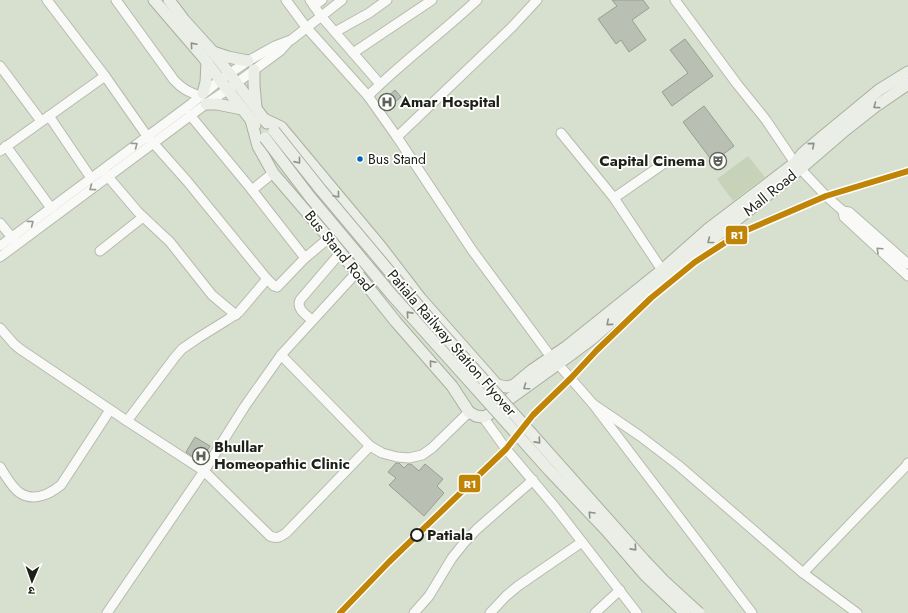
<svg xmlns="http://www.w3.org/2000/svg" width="908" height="613" font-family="Jost,'Noto Sans Devanagari',sans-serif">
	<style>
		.green { fill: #c7d3b9 }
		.building { fill: #b9c0b3; stroke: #989e91 }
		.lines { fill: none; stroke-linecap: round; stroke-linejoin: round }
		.minor-casing { stroke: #b5bcae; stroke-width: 11 }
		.major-casing { stroke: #a8b09f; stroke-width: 13 }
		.minor { stroke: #f9faf8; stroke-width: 9 }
		.major { stroke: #ebeee6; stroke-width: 11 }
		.major-bridge-casing { stroke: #a8b09f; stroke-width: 13; stroke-linecap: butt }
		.major-bridge { stroke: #ebeee6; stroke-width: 11 }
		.rail-1-casing { stroke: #fff; stroke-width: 9 }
		.rail-1 { stroke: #c08406; stroke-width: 6 }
		.oneway { stroke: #8e9188 }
		.oneway2 { stroke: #969892 }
		.bus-dot { fill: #0065bd; stroke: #fff; stroke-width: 1.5 }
		.stop-dot { fill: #fff; stroke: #1c2016; stroke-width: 2 }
		.labels { text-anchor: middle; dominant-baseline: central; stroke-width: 3.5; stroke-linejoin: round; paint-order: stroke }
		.bus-label { font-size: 14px; fill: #1c2016; stroke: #fff; text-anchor: start }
		.poi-label { font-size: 15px; font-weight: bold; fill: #1c2016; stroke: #fff; text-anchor: start }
		.street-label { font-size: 15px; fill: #1c2016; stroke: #fff }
		.stop-label { font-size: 15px; font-weight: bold; fill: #1c2016; stroke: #fff; text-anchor: start }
		.line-badge { stroke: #fff; stroke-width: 1.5 }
		.badge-label { font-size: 11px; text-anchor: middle; font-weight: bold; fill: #fff }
	</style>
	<rect width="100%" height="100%" fill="#d7dfcf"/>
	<polygon class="green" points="748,156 765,177 733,201 717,179"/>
	<g class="building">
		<polygon points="612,0 643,0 649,8 632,20 646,40 629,52 621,40 616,44 598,19 617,6"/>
		<polygon points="685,39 713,76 672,106 662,92 688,73 670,50"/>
		<polygon points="395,90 401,97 385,110 380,103"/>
		<polygon points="704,106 734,146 713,162 683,122"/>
		<polygon points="195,437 210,446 200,462 186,452"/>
		<polygon points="396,463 399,463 404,468 408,464 411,464 419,471 425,464 443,479 437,486 444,493 424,516 389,485 396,478 388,472"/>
	</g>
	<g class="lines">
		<g class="minor-casing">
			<g id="minor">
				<path d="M116 0 174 80C182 89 189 92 200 96"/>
				<path d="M286 0 306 27 368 96C402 62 442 33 477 0"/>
				<polyline points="310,0 321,16 380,84"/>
				<polyline points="675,0 737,84 766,120 795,163 826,196 843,211 849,212 908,264"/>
				<polyline points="314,6 322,0"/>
				<polyline points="335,32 369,13 387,0"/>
				<polyline points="353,53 432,0"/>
				<polyline points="0,66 41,121"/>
				<polyline points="105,76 147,136 187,181 267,279"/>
				<polyline points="368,96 397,137 472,250 551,357"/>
				<polyline points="190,115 252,190 305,258"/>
				<polyline points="49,116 91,178"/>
				<polyline points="561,133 614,198 662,270"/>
				<polyline points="397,137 512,27 537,0"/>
				<polyline points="6,146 51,208"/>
				<polyline points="0,151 105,76 47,0"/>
				<polyline points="104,172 138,212 170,242 212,295 225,306 236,315"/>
				<polyline points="252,190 273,173"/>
				<polyline points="614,198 666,162"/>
				<polyline points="843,211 844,217 908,276"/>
				<polyline points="0,223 15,241"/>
				<polyline points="0,246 191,104 220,80 248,61 275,46 291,40 342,0"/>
				<polyline points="100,251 143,217"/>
				<polyline points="0,257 206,104 227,90 280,51 288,42"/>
				<path d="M312 320C306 315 296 309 300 300L341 252"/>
				<path d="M0 328 14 344 20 349 127 421 204 471 270 536C277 539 280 537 286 533L370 446 382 453 397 457 409 458 422 455 432 448 469 412"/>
				<polyline points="281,355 370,446"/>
				<polyline points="558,364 593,404 752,613"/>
				<polyline points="593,404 640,436 678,465 803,573 857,613"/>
				<polyline points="483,417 506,449 555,507 637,613"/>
				<polyline points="127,421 175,357 182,349 198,338 227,320 239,312 267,279 274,286 277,287 278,286 305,258 329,238"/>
				<path d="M0 467C5 475 12 488 20 493 34 502 50 494 61 485L110 410"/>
				<polyline points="803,573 906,466 908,463"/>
				<polyline points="107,613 204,471 245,406 281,355 357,272 379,249"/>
				<polyline points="414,613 429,596 452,558 464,543 477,529 533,480"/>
				<polyline points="490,613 506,596 518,586 582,542"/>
				<polyline points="595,613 620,590"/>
			</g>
		</g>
		<g class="major-casing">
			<g id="major">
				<polyline points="154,0 203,57 220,80 255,125"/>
				<polyline points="169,0 184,20 213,52 267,123"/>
				<polyline points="213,52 228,57 248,61"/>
				<polyline points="254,70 254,85 256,108"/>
				<polyline points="203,93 206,82 207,62"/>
				<polyline points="206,104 217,104 242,109"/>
				<polyline points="262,118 281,127 381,247 421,299 497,385 507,387 514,385 532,370 566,347 662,270 707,230 795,163 803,153 822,137 879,90 908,72"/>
				<polyline points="251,120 258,146 273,173 329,238 396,322 452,386 469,412 476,416 483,417 488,415 497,408 569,356 593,338 618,316 694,254 800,169 843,132 876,106 908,84"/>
			</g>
		</g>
		<use href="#minor" class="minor"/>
		<use href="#major" class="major"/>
		<g class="major-bridge-casing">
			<g id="major-bridge">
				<polyline points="274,131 321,190 426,315 644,560 664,581 699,613"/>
				<polyline points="265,138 310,197 392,295 549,470 606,530 645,575 685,613"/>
			</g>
		</g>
		<use href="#major-bridge" class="major-bridge"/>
		<g class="rail-1-casing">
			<polyline id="rail-1" points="340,613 389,562 506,449 533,415 571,378 597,350 651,298 695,262 740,233 826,196 908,171"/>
		</g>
		<use href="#rail-1" class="rail-1"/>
	</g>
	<defs><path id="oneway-chevron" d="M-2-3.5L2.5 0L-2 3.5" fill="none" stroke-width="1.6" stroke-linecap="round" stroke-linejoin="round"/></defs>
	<g class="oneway">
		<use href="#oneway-chevron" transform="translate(193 45) rotate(-131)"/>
		<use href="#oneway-chevron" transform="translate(876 106) rotate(144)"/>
		<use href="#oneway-chevron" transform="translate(812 145) rotate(-41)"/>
		<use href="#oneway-chevron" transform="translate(298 161) rotate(51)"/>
		<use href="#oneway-chevron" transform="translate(337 195) rotate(50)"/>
		<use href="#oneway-chevron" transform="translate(710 241) rotate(142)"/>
		<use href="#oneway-chevron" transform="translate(409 314) rotate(-132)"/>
		<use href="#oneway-chevron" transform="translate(609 323) rotate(139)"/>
		<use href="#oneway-chevron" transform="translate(432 363) rotate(-131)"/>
		<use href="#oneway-chevron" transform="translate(526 387) rotate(145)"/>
		<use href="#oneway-chevron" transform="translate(538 441) rotate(48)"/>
		<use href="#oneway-chevron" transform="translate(591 514) rotate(-133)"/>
		<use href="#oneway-chevron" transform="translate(634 548) rotate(48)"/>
	</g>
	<g class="oneway2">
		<use href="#oneway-chevron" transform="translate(135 145) rotate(-37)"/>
		<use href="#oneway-chevron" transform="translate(92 188) rotate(144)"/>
		<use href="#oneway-chevron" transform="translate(31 223) rotate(-37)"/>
		<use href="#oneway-chevron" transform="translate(879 250) rotate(-137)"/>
	</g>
	<defs>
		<g id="hospital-ring" transform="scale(0.9)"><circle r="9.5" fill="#fff" stroke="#5d6357" stroke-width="1.5"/><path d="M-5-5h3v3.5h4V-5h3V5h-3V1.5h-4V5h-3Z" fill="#5d6357"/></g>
		<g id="theatre-ring" transform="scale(0.9)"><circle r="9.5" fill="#fff" stroke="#5d6357" stroke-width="1.5"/><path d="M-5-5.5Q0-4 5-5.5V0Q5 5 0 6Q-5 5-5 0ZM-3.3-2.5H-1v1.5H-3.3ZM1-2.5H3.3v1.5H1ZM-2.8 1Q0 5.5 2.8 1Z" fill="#5d6357"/></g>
	</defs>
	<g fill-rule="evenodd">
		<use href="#hospital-ring" x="387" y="102"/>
		<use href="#theatre-ring" x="718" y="161"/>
		<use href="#hospital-ring" x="201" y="456"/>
	</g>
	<circle class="bus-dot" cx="360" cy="159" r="3.5"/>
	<circle class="stop-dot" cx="417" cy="535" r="6"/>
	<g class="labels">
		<g class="bus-label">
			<text x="368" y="159">Bus Stand</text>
		</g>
		<g class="poi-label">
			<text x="400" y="102">Amar Hospital</text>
			<text x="705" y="161" text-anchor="end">Capital Cinema</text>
			<text x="214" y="447">Bhullar<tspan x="214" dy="17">Homeopathic Clinic</tspan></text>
		</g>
		<g class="street-label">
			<text transform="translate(770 193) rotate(-39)">Mall Road</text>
			<text transform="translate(339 251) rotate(51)">Bus Stand Road</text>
			<text transform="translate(452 343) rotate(49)">Patiala Railway Station Flyover</text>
		</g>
		<g class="stop-label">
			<text x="427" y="535">Patiala</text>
		</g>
	</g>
	<g class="line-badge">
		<rect x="725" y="225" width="23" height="20" rx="4" fill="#c08406"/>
		<rect x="458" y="474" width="23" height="19" rx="4" fill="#c08406"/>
	</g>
	<g class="badge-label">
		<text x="737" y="239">R1</text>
		<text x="470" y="488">R1</text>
	</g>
	<g transform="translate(32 581) rotate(182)" stroke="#ffffff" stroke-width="3" paint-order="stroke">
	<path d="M0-3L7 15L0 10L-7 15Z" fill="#1c2016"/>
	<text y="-6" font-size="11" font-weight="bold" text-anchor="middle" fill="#1c2016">उ</text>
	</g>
</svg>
